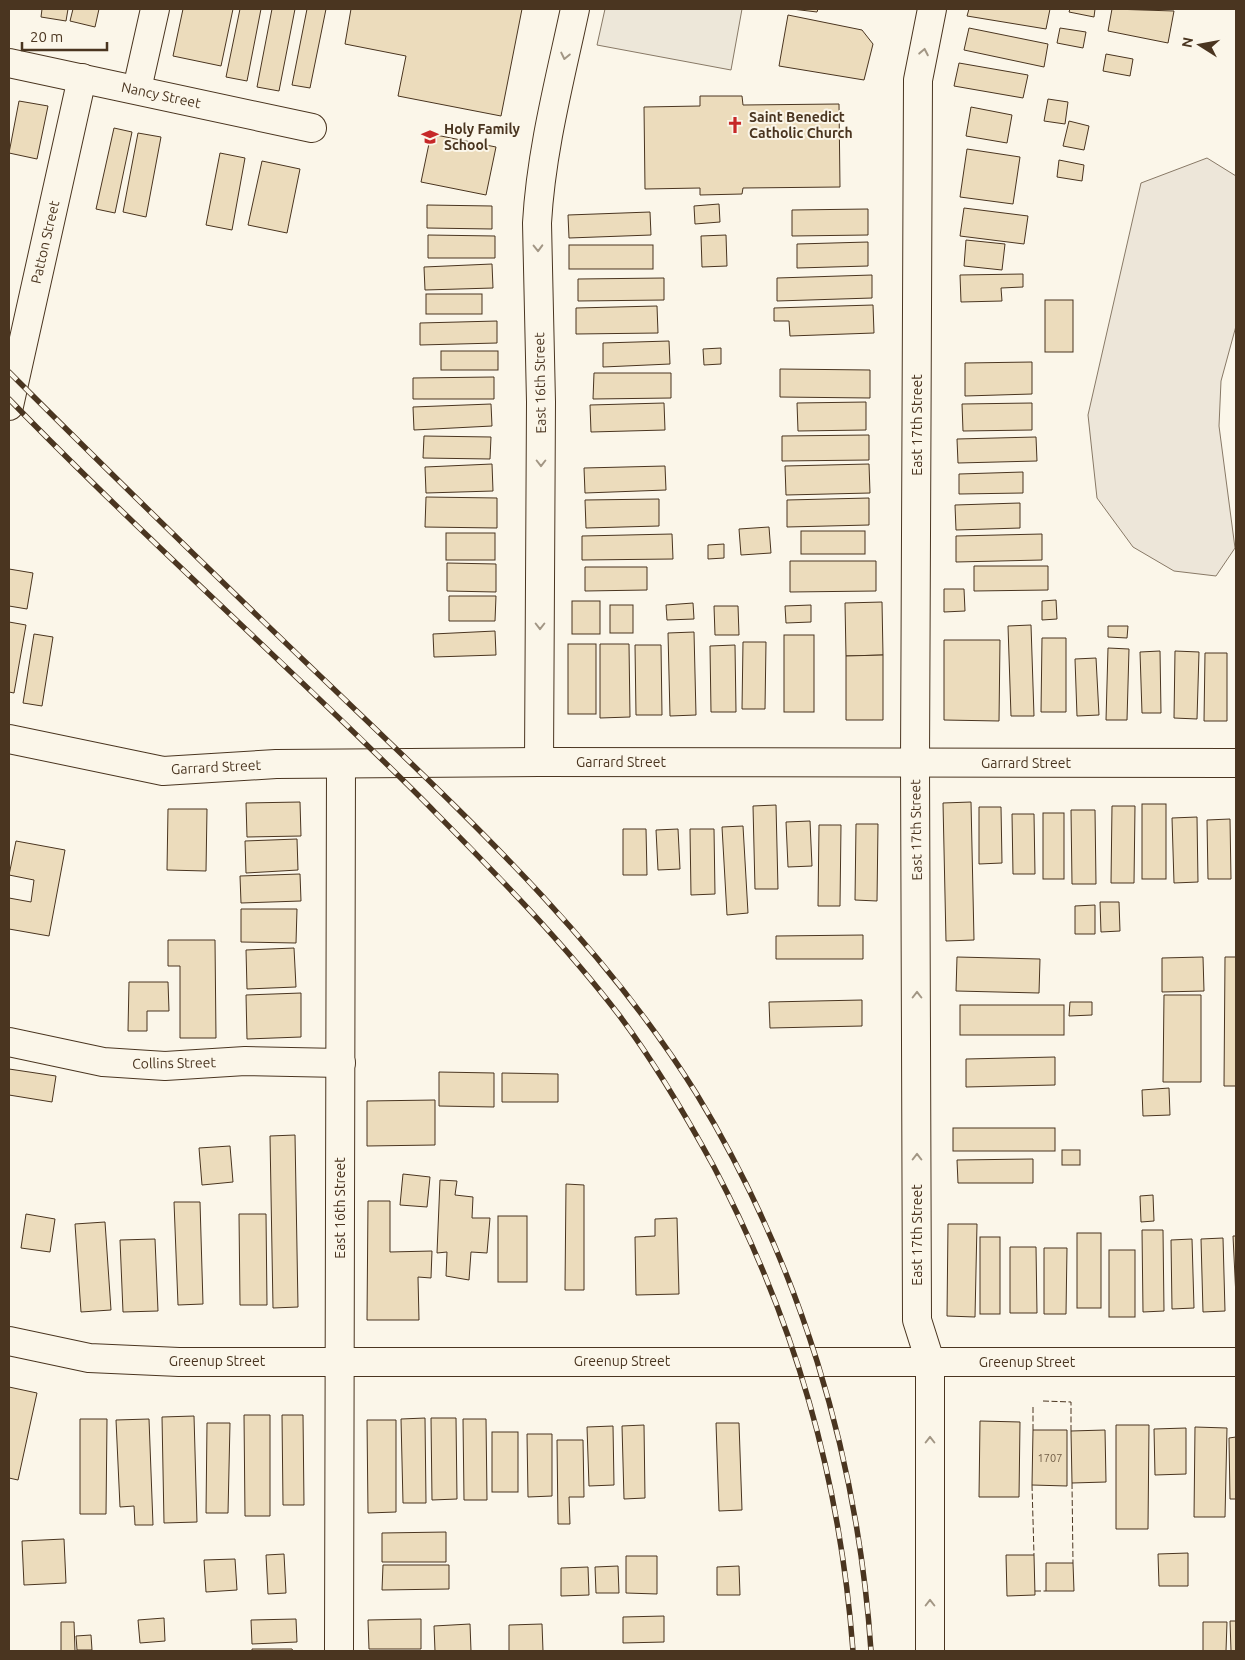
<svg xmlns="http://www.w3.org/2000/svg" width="1245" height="1660" font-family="Ubuntu,sans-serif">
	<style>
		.green { fill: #ede6d9; stroke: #887966 }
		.parking { fill: #ede7d9; stroke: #887966 }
		.building { fill: #ecdcbc; stroke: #4a3520 }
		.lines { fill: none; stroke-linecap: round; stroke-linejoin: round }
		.minor-casing { stroke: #4a3520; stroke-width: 30 }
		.major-casing { stroke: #4a3520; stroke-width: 30 }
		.minor { stroke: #fbf6e9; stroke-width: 28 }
		.major { stroke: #fbf6e9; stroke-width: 28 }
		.rail-casing { stroke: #4a3520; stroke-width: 5.5 }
		.rail { stroke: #fbf6e9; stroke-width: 4; stroke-dasharray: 11; stroke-linecap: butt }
		.fence { stroke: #4a3520; stroke-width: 1; stroke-dasharray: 6 2.5; stroke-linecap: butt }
		.oneway { stroke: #a29684 }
		.labels { text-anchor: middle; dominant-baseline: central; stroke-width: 4; stroke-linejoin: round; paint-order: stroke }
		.number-label { font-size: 11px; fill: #725f47 }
		.street-label { font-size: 14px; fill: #4a3520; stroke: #fbf6e9 }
		.poi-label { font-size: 14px; font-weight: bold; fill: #4a3520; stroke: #fbf6e9; text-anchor: start }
	</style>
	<rect width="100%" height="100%" fill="#fbf6e9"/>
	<polygon class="green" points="1207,158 1236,176 1236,326 1221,381 1219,426 1235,548 1216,576 1174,571 1133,547 1097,498 1088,415 1141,183"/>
	<polygon class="parking" points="605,9 742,9 731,70 597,45"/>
	<g class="building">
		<polygon points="42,9 68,9 66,21 41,17"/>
		<polygon points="73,9 99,9 95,27 70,21"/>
		<polygon points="183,9 233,9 221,66 173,56"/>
		<polygon points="240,9 261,9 247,81 226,77"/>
		<polygon points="272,9 295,9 279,91 257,87"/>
		<polygon points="307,9 326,9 310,88 292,85"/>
		<polygon points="351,9 522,9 501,116 398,96 406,56 345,44"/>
		<polygon points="792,9 818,9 817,12"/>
		<polygon points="969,9 1050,9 1046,29 967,16"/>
		<polygon points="1070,9 1095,9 1094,17 1069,12"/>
		<polygon points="1112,9 1174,11 1168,43 1108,31"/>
		<polygon points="788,15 862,30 873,44 864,80 779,66"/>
		<polygon points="969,28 1048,44 1044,67 964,50"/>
		<polygon points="1060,28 1086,32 1083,48 1057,43"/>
		<polygon points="1106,54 1133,59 1130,76 1103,71"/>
		<polygon points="959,63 1028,75 1023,98 954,86"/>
		<polygon points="700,96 742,96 743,105 839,104 840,187 743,188 742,194 700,195 700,188 645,189 644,107 700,106"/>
		<polygon points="1048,99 1068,102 1065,124 1044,121"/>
		<polygon points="19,101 48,106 37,159 9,153"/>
		<polygon points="971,107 1012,115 1007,143 966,136"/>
		<polygon points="1069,121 1089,126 1084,150 1063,146"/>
		<polygon points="114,128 132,132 115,213 96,209"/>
		<polygon points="138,133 161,137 146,217 123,212"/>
		<polygon points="431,134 496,147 486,195 421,182"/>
		<polygon points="967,149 1020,157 1013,204 960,197"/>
		<polygon points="220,153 245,158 232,230 206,225"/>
		<polygon points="1059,160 1084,165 1082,181 1057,177"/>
		<polygon points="262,161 300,169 287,233 248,225"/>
		<polygon points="719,204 720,222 695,224 694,206"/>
		<polygon points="427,205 492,206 492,229 427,228"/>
		<polygon points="964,208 1028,216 1024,244 960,236"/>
		<polygon points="868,209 868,235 792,236 792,210"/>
		<polygon points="650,212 651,235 569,238 568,215"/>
		<polygon points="428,235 495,236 495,258 428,258"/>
		<polygon points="726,235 727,266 702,267 701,236"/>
		<polygon points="966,240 1005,244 1002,270 964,266"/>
		<polygon points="868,242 868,266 797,268 797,244"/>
		<rect x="569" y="245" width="84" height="24"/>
		<polygon points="492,264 493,288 425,290 424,267"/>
		<polygon points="1023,274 1023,287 1001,288 1002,301 961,302 960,275"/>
		<polygon points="872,275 872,298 777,301 777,278"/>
		<polygon points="664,278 664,300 578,301 578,279"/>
		<rect x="426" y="294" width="56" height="20"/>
		<rect x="1045" y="300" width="28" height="52"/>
		<polygon points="873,305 874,333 790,336 789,321 774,321 774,308"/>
		<polygon points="657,306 658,333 576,334 576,308"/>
		<polygon points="497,321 497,343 420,345 420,323"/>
		<polygon points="669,341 670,364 603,367 603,343"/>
		<polygon points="721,348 721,364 704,365 703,349"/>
		<rect x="441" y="351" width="57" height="19"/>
		<polygon points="1032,362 1032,394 965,396 965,363"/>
		<polygon points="780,369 870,370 870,398 780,397"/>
		<polygon points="594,373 671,373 671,398 593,399"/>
		<polygon points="494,377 494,399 413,399 413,378"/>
		<polygon points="866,402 866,430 798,431 797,403"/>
		<polygon points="664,403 665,430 591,432 590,405"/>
		<polygon points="1032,403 1032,430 963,431 962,404"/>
		<polygon points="491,404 492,426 414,430 413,407"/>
		<polygon points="869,435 869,460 782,461 782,436"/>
		<polygon points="424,436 491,437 490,459 423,458"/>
		<polygon points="1036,437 1037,461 958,463 957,439"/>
		<polygon points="492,464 493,491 426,493 425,467"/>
		<polygon points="869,464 870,493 786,495 785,466"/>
		<polygon points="665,466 666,490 585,493 584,468"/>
		<polygon points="1023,472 1023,493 959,494 959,474"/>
		<polygon points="426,497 497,498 497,528 425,527"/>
		<polygon points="869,498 869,525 787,527 787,500"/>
		<polygon points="659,499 659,526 586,528 585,500"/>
		<polygon points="1020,503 1020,528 956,530 955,505"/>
		<polygon points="769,527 771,553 741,555 739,529"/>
		<rect x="801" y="531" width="64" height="23"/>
		<rect x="446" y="533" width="49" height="27"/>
		<polygon points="672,534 673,559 582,560 582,536"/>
		<polygon points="1042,534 1042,560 956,562 956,536"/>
		<polygon points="724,544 724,558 708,559 708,545"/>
		<polygon points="790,561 876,561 876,591 790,592"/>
		<polygon points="447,563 496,564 496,592 447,591"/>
		<polygon points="974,566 1048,566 1048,590 974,591"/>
		<polygon points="585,567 647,567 647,590 585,591"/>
		<polygon points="9,569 33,573 27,609 9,606"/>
		<polygon points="944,589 964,589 965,611 944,612"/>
		<polygon points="449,596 496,596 495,621 449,621"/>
		<polygon points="1056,600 1057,619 1042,620 1042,601"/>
		<rect x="572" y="601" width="28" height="33"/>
		<polygon points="882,602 883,655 846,656 845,603"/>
		<polygon points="693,603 694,619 667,620 666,605"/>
		<rect x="610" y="605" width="23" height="28"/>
		<polygon points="811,605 811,622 786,623 785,606"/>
		<polygon points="714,606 738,606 739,635 715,635"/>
		<polygon points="9,622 26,625 14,693 9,692"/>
		<polygon points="1031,625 1034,716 1011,716 1008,626"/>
		<polygon points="1108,626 1128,626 1127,638 1108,637"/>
		<polygon points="495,631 496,655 434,657 433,634"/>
		<polygon points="694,632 696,715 670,716 668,633"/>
		<polygon points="34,634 53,637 42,706 23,703"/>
		<rect x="784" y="635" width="30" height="77"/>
		<polygon points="1042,638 1066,638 1066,712 1041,712"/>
		<polygon points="944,640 1000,640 999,721 944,720"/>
		<polygon points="743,642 766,642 765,709 742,709"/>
		<rect x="568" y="644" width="28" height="70"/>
		<polygon points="600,644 629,644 630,717 600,718"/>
		<polygon points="635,645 661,645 662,715 636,715"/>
		<polygon points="735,645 736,712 711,712 710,646"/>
		<polygon points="1108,648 1129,649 1127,720 1106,720"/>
		<polygon points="1160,651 1161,713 1142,713 1140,652"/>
		<polygon points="1175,651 1199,652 1197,719 1174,718"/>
		<polygon points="1205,653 1227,653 1227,721 1204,721"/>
		<polygon points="883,655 883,720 846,720 846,656"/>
		<polygon points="1096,658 1099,715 1077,716 1075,659"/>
		<polygon points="300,802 301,836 247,837 246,803"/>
		<polygon points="971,802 974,940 946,941 943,803"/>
		<rect x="1142" y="804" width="24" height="75"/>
		<polygon points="776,805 778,889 755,889 753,806"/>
		<polygon points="1112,806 1135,806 1134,883 1111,883"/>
		<polygon points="979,807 1001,807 1002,863 979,864"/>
		<polygon points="168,809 207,809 206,871 167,870"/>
		<polygon points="1071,810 1095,810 1096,884 1072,884"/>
		<rect x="1043" y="813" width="21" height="66"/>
		<polygon points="1012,814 1034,814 1035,874 1013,874"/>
		<polygon points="1197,817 1198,882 1174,883 1172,818"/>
		<polygon points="1230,819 1231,879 1208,879 1207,820"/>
		<polygon points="810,821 812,866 788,867 786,822"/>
		<polygon points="856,824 878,824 877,901 855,900"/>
		<polygon points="819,825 841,825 840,906 818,906"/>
		<polygon points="743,826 748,913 727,915 722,827"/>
		<polygon points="623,829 646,829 647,875 623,875"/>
		<polygon points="678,829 680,869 658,870 656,830"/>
		<polygon points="690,829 714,829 715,894 691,895"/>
		<polygon points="297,839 298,870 246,873 245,841"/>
		<polygon points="16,841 65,850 49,936 9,929 9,898 31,902 34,880 9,875"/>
		<polygon points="300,874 301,901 241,903 240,876"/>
		<polygon points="1100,902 1119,902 1120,931 1101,932"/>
		<polygon points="1095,905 1095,934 1075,934 1075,906"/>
		<polygon points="241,909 297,909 296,943 241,942"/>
		<polygon points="863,935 863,959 776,959 776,936"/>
		<polygon points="168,940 215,940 216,1038 180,1038 180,966 168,966"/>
		<polygon points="294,948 296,987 247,989 246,950"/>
		<polygon points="957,957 1040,959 1039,993 956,991"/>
		<polygon points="1203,957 1204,991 1162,992 1162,958"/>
		<polygon points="1225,957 1236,957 1236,1086 1224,1086"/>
		<polygon points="129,982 168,982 169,1011 147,1011 147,1031 128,1031"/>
		<polygon points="301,993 301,1037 247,1039 246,995"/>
		<polygon points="1164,995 1201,995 1201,1082 1163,1082"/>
		<polygon points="862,1000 862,1026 770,1028 769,1002"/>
		<polygon points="1070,1002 1092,1002 1092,1015 1069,1016"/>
		<rect x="960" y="1005" width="104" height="30"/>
		<polygon points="1055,1057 1055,1085 966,1087 966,1059"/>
		<polygon points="9,1069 56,1076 52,1102 9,1095"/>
		<polygon points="439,1072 494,1073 494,1107 439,1106"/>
		<polygon points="502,1073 558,1074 558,1102 502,1102"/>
		<polygon points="1169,1088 1170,1115 1143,1116 1142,1090"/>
		<polygon points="435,1100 435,1145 367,1146 367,1101"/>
		<rect x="953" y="1128" width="102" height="23"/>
		<polygon points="295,1135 298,1307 273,1308 270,1136"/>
		<polygon points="230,1146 233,1182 202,1185 199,1148"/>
		<rect x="1062" y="1150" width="18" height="15"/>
		<polygon points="1033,1159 1033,1183 958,1183 957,1160"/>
		<polygon points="403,1174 430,1177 427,1207 400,1205"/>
		<polygon points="440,1180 457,1181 455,1195 473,1197 472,1218 490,1218 487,1253 471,1252 469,1280 446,1276 447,1252 437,1253"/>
		<polygon points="566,1184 584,1185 584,1290 565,1290"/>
		<polygon points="1153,1195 1154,1221 1141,1222 1140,1196"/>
		<polygon points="368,1201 390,1201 390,1252 432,1251 431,1278 418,1277 419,1320 367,1320"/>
		<polygon points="174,1202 200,1202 203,1304 178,1305"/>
		<polygon points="26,1214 55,1219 50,1252 21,1248"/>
		<polygon points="239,1214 266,1214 267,1305 240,1305"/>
		<rect x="498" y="1216" width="29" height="66"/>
		<polygon points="677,1218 679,1294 636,1295 635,1237 655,1236 655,1219"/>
		<polygon points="105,1222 111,1310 81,1312 75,1224"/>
		<polygon points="948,1224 977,1224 975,1317 947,1316"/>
		<polygon points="1142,1230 1163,1230 1164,1311 1143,1312"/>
		<rect x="1077" y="1233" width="24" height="75"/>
		<polygon points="1233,1236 1236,1236 1236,1297"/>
		<rect x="980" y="1237" width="20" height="77"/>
		<polygon points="1223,1238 1225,1311 1203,1312 1201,1239"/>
		<polygon points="155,1239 158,1311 123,1312 120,1240"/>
		<polygon points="1192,1239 1194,1308 1172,1309 1171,1240"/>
		<polygon points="1010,1247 1036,1247 1037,1313 1010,1313"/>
		<polygon points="1044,1248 1067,1248 1066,1314 1044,1314"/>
		<rect x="1109" y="1250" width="26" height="67"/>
		<polygon points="9,1387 37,1393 18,1480 9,1478"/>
		<polygon points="244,1415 270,1415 270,1516 245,1516"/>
		<polygon points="282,1415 303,1415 304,1505 283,1505"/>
		<polygon points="194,1416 197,1522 164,1523 162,1417"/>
		<polygon points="425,1418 426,1503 403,1503 401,1419"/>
		<polygon points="431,1418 456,1418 457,1499 432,1500"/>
		<polygon points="80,1419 107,1419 106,1514 80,1514"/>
		<polygon points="149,1419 153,1525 135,1525 134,1506 120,1507 116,1420"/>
		<polygon points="463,1419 486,1419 487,1500 464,1500"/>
		<polygon points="367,1420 396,1420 396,1512 368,1513"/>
		<polygon points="980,1421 1020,1422 1019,1497 979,1497"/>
		<polygon points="207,1423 230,1423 228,1513 206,1513"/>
		<polygon points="716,1423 739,1423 742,1510 719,1511"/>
		<polygon points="644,1425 645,1498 624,1499 622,1426"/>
		<polygon points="1116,1425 1149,1425 1148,1529 1116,1529"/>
		<polygon points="613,1426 614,1485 589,1486 587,1427"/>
		<polygon points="1195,1427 1227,1428 1225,1517 1194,1517"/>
		<polygon points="1186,1428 1186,1474 1155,1475 1154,1429"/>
		<polygon points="1033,1430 1067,1430 1067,1486 1032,1485"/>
		<polygon points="1105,1430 1106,1482 1072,1483 1071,1431"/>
		<rect x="492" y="1432" width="26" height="60"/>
		<polygon points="527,1434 552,1434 552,1496 528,1497"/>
		<polygon points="1236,1437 1236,1499 1230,1499 1229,1438"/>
		<polygon points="557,1440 583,1440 584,1497 569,1497 570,1524 558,1524"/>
		<polygon points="446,1532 446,1562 382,1562 382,1533"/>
		<polygon points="64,1539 66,1583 24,1585 22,1541"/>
		<polygon points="1188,1553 1188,1586 1159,1586 1158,1554"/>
		<polygon points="284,1554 286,1593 268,1594 266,1555"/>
		<polygon points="1006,1555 1034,1555 1035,1595 1007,1596"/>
		<polygon points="626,1556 657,1556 657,1594 626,1593"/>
		<polygon points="235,1559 237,1590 206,1592 204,1560"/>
		<polygon points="1046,1563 1073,1563 1074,1591 1046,1591"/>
		<polygon points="383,1565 449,1565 449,1589 382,1590"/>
		<polygon points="618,1566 619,1593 596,1593 595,1567"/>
		<polygon points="739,1566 740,1595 717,1595 717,1567"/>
		<polygon points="588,1567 589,1595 561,1596 561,1568"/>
		<polygon points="664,1616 664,1642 623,1643 623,1617"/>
		<polygon points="164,1618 165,1641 140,1643 138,1620"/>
		<polygon points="296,1619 297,1642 252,1644 251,1620"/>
		<polygon points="421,1619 421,1649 369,1649 368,1620"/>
		<polygon points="1230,1621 1236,1621 1236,1651 1231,1651"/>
		<polygon points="61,1622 74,1622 75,1651 61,1651"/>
		<polygon points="1203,1622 1227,1622 1226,1651 1203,1651"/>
		<polygon points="470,1624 471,1651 435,1651 434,1626"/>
		<polygon points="542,1624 543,1651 509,1651 509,1625"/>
		<polygon points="91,1635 92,1650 77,1650 76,1636"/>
		<polygon points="252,1649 292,1649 293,1651 252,1651"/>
	</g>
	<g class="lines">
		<g class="minor-casing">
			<g id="minor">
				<polyline points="9,63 312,128"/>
				<polyline points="137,89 155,9"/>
				<polyline points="9,406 82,78"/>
				<polyline points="9,739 163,771 276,764 539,762 1236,763"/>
				<path d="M539 762 541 402 537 223C541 151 560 79 575 9"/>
				<polyline points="9,1042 103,1062 165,1066 245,1061 341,1063"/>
				<polyline points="339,1651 341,765"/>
				<polyline points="930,1651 930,1361 917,1320 915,763 918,80 932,9"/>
			</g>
		</g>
		<g class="major-casing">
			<polyline id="major" points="9,1341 89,1358 179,1362 1236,1362"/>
		</g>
		<use href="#minor" class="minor"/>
		<use href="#major" class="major"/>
		<g class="rail-casing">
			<g id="rail">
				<path d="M9 372C118 481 229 589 340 695 468 818 602 942 696 1093 799 1262 858 1455 871 1651"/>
				<path d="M9 399C143 537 288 665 424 801 492 870 560 938 619 1015 655 1063 685 1114 714 1167 795 1321 840 1477 853 1651"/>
			</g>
		</g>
		<use href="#rail" class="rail"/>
		<g class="fence">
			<polyline points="1043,1401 1071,1402 1071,1431"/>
			<polyline points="1033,1430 1033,1406"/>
			<polyline points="1072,1483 1073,1563"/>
			<polyline points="1032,1485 1034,1555"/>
			<polyline points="1035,1591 1046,1591"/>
		</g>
	</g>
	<defs><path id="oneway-chevron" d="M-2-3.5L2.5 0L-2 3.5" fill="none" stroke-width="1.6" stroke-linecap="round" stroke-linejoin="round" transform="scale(1.25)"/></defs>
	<g class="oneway">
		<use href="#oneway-chevron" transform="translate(924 52) rotate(-79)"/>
		<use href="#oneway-chevron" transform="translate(565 56) rotate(102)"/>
		<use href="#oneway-chevron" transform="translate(538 248) rotate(89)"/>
		<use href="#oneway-chevron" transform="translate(541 463) rotate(90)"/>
		<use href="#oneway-chevron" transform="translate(540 626) rotate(90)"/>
		<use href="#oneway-chevron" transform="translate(917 995) rotate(-90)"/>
		<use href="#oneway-chevron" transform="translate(917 1157) rotate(-90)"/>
		<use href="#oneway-chevron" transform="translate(930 1440) rotate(-90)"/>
		<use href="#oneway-chevron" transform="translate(930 1603) rotate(-90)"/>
	</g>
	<defs>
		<g id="church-bare" transform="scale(1.35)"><path d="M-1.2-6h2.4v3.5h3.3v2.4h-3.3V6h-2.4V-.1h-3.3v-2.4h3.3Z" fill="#c62828" stroke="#fbf6e9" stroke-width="2.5" paint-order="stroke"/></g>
		<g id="school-bare" transform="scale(1.35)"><path d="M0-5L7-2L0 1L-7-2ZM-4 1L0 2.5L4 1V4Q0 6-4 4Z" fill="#c62828" stroke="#fbf6e9" stroke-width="2.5" paint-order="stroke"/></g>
	</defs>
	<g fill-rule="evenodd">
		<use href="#church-bare" x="735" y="125"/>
		<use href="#school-bare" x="430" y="137"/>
	</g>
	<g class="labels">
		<g class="number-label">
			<text x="1050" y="1458">1707</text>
		</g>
		<g class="street-label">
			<text transform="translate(161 95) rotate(12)">Nancy Street</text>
			<text transform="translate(45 242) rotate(-77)">Patton Street</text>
			<text transform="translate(540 383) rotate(-91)">East 16th Street</text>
			<text transform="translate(917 425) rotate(-90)">East 17th Street</text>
			<text x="621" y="762">Garrard Street</text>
			<text x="1026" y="763">Garrard Street</text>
			<text transform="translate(216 767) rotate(-3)">Garrard Street</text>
			<text transform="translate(916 830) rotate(-91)">East 17th Street</text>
			<text transform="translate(174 1063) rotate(-1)">Collins Street</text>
			<text transform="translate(340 1208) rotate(-90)">East 16th Street</text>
			<text transform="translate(917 1235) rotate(-90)">East 17th Street</text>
			<text x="217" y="1361">Greenup Street</text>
			<text x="622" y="1361">Greenup Street</text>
			<text x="1027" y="1362">Greenup Street</text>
		</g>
		<g class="poi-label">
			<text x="749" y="117">Saint Benedict<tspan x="749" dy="16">Catholic Church</tspan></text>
			<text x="444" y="129">Holy Family<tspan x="444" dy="16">School</tspan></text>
		</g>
	</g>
	<rect width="1245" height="1660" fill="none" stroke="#4a3520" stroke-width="20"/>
	<g transform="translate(1200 45) rotate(281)" stroke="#fbf6e9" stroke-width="4" paint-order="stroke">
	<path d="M0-4L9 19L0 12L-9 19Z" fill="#4a3520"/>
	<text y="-8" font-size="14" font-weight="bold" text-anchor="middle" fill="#4a3520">N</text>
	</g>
	<path d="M22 42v8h85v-8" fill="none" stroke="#4a3520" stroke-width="2.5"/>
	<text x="30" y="42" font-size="15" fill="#4a3520" stroke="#fbf6e9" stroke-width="4" paint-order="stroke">20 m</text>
</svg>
